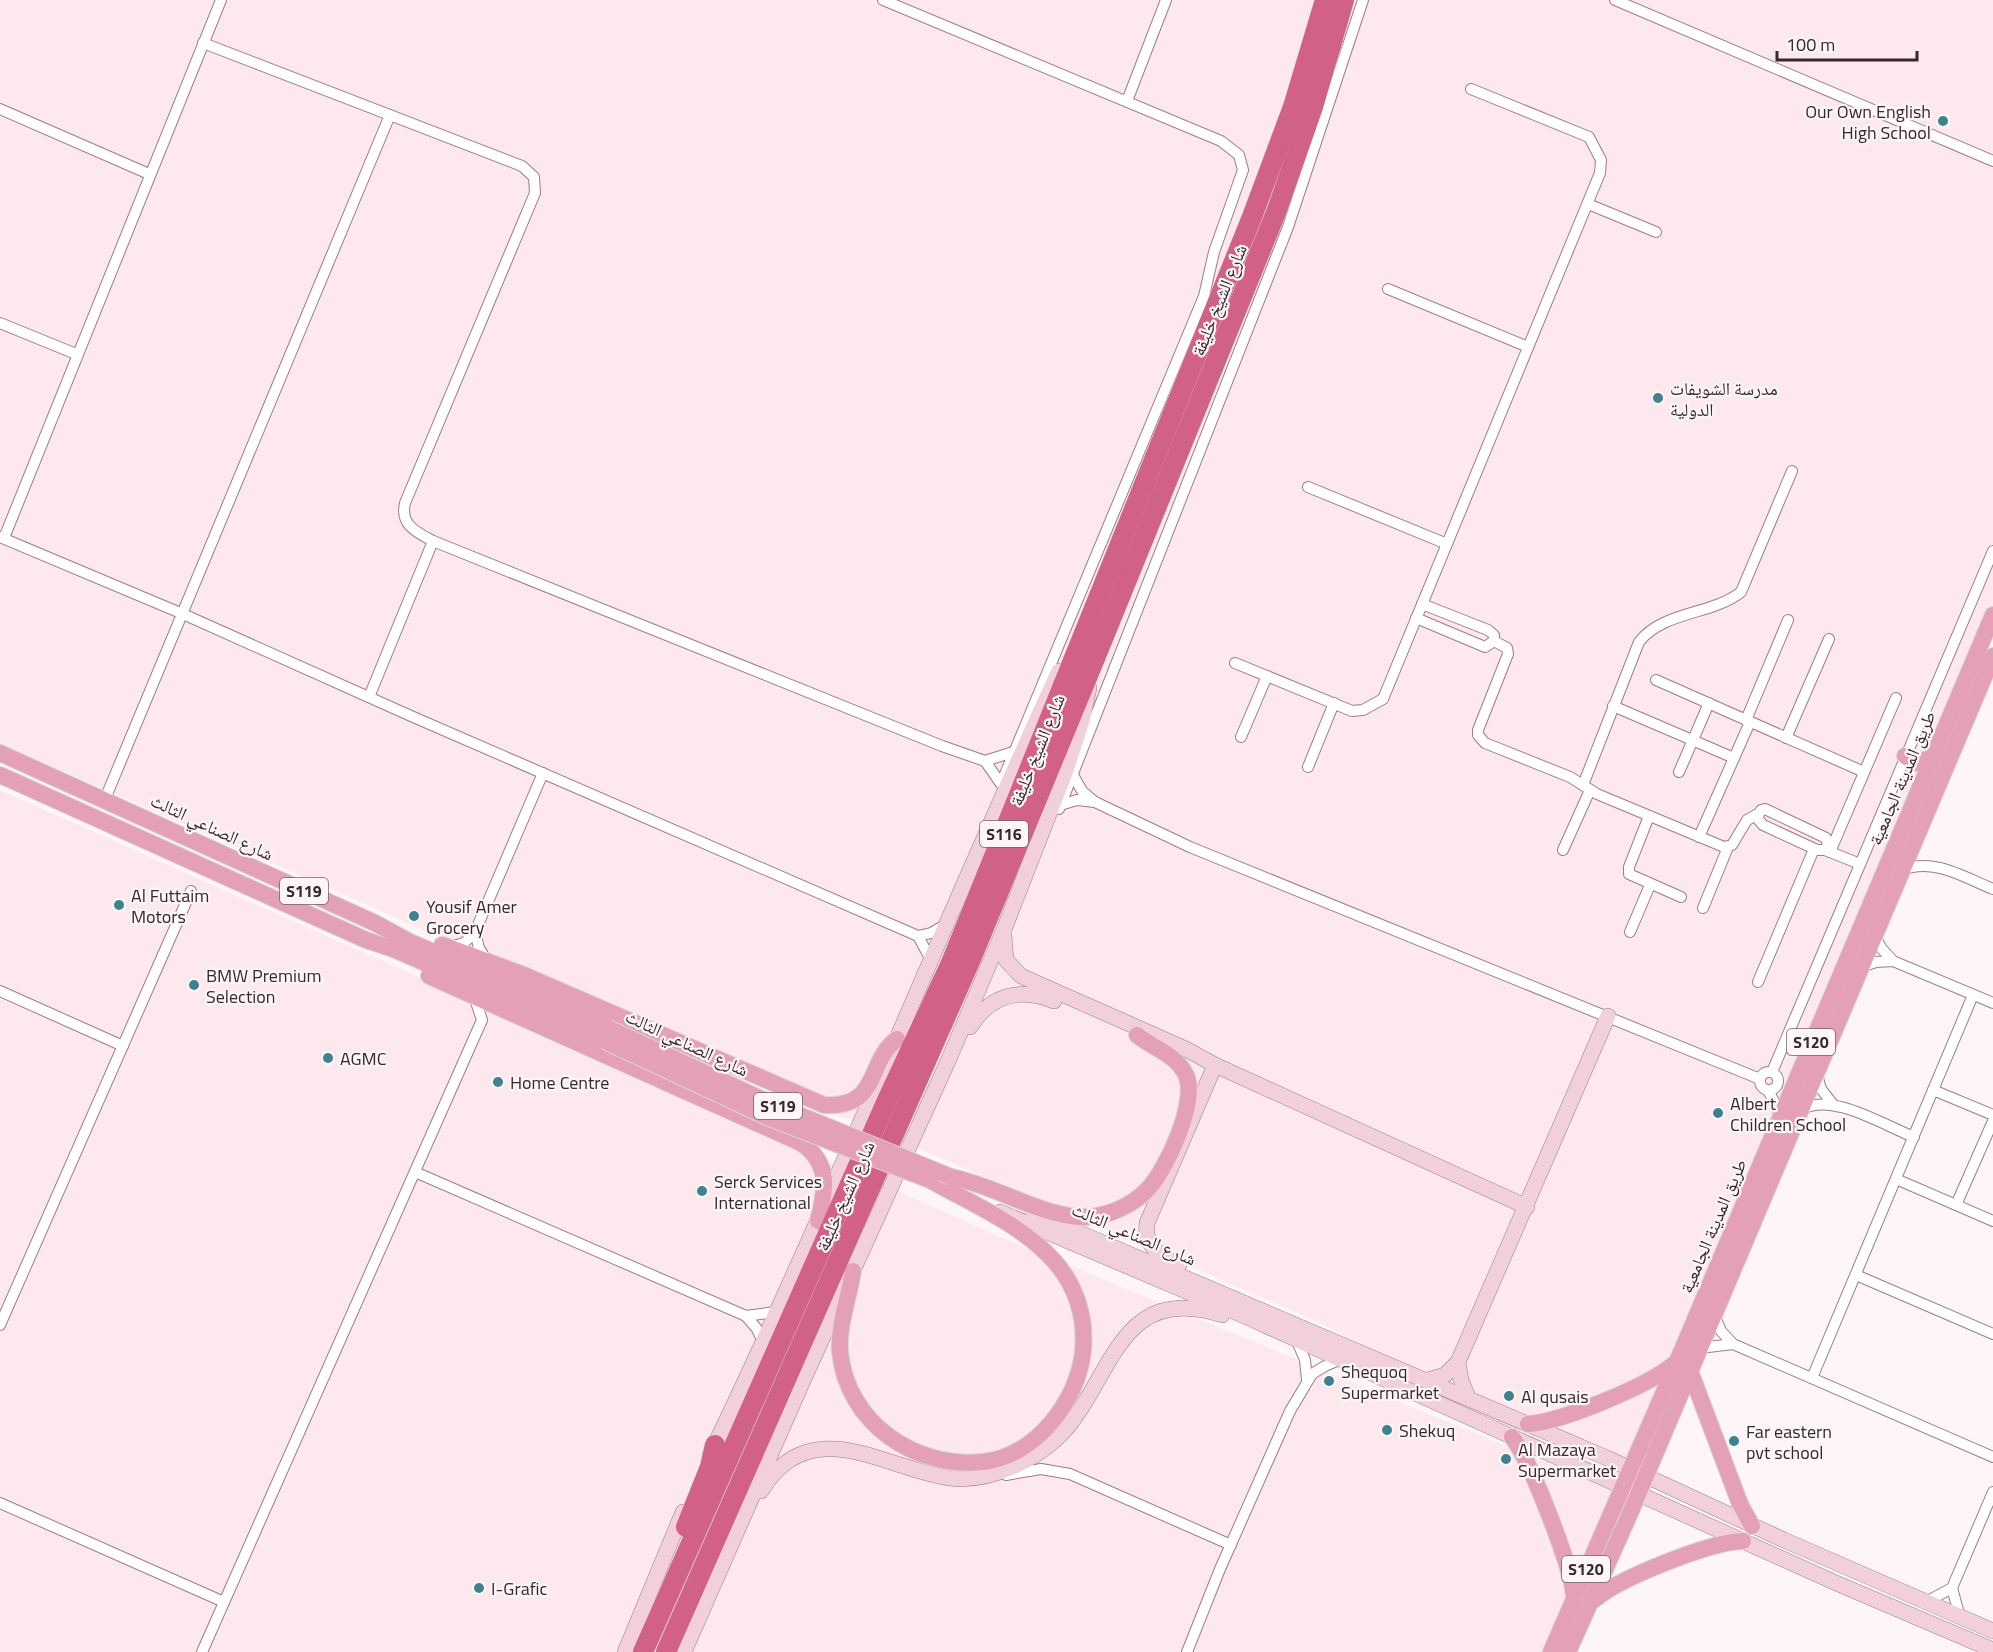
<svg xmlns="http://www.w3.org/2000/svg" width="1993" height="1652" font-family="'Titillium Web','Noto Naskh Arabic',sans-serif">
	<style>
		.built { fill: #fce8ed }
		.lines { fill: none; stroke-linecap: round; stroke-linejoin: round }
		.street-casing { stroke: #a07b85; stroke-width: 12 }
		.secondary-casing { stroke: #a07b85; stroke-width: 16 }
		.primary-casing { stroke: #d7d4d5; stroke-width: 18 }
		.highway-casing { stroke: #d7d4d5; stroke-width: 21 }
		.street { stroke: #fff; stroke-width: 10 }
		.secondary { stroke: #f1d0db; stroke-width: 15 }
		.primary { stroke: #e3a0b7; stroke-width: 16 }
		.highway { stroke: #d16187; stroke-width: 20 }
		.primary-bridge-casing { stroke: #d7d4d5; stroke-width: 18; stroke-linecap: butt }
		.primary-bridge { stroke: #e3a0b7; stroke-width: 16 }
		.poi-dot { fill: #3d828f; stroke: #fdf5f7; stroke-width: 2 }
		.labels { text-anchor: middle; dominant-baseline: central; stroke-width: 4.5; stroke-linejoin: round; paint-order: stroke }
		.shield { fill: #fdf5f7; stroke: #726669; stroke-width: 1.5 }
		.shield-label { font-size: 16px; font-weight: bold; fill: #37282c }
		.poi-label { font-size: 18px; fill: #37282c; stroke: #fdf5f7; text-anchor: start }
		.street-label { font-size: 18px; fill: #37282c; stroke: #fdf5f7 }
	</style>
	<rect width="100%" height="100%" fill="#fdf5f7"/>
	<g class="built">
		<polygon points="0,0 1993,0 1993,634 1633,1484 1312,1319 855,1121 804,1104 449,941 0,743"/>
		<polygon points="0,790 998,1236 1612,1490 1544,1652 0,1652"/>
	</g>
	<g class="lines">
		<g class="street-casing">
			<g id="street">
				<polyline points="883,0 1221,141 1239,155 1243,170 1214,252 1204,296 1003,779"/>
				<polyline points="1615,0 1993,161"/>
				<path d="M203 43 522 166 534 177 535 193 405 503C400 525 416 532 433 541L942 746 985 761 1013 752"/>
				<polyline points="1127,101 1166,0"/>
				<polyline points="0,109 149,174"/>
				<polyline points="1588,204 1656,232"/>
				<polyline points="1388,289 1528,347"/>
				<polyline points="0,323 76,354"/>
				<polyline points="1308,487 1447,544"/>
				<polyline points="0,537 183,614 411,716 918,936 932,962"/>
				<polyline points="4,538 221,0"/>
				<polyline points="1416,618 1485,647 1494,641 1494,635 1488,630 1422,604"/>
				<polyline points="1494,641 1507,648 1508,654 1478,730 1478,735 1485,743 1570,777 1597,794 1724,847 1732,845 1747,820 1758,814"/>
				<polyline points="1235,663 1352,711 1363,710 1383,699 1600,173 1601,160 1589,137 1471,89"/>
				<polyline points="1656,680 1864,772"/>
				<polyline points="369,697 433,541"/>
				<polyline points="1613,706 1734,758"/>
				<polyline points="1746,720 1788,620"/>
				<polyline points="1241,737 1267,676"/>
				<polyline points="1786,738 1829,639"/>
				<polyline points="985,761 1001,784"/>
				<polyline points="1308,767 1334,703"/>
				<polyline points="1679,772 1709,703"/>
				<polyline points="1073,775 1082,791 1095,802 1190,847 1760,1079"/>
				<path d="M1583 785 1639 642C1663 611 1712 615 1741 592L1792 471"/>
				<polyline points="105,799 390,115"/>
				<polyline points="1060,805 1077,800 1095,802"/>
				<polyline points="1059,809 1288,227 1363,0"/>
				<polygon points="1765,809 1826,838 1828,846 1825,850 1817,850 1763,825 1757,818 1761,810"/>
				<polyline points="1649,816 1629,867 1629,874 1681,897"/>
				<polyline points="1699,837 1750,722"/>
				<polyline points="1563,850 1590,790"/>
				<polyline points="1825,850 1860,864"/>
				<polyline points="1830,852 1896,698"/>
				<path d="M1901 870C1935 858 1961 876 1993 889"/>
				<polyline points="1703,908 1728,847"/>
				<polyline points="475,932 479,948 487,961"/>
				<polyline points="1630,932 1650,885"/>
				<polyline points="1874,935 1882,949 1893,961"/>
				<polyline points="918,936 931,933 945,925"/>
				<polyline points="450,947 464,943 475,932 543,773"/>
				<polyline points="1861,967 1876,962 1893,961 1993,1003"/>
				<polyline points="1758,982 1814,849"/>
				<polyline points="0,991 123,1046"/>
				<polyline points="1772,1072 1993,551"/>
				<circle cx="1769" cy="1081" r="9"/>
				<polyline points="1817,1075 1821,1089 1832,1103"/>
				<polyline points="1768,1090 1780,1114"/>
				<polyline points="1933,1090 1993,1115"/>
				<path d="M1801 1110C1830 1091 1883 1125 1914 1137"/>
				<polyline points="415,1172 746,1316 775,1312"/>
				<polyline points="1896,1179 1993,1221"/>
				<polyline points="1956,1205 1993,1121"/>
				<polyline points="1856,1275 1993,1334"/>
				<polyline points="1714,1315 1721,1331 1733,1344 1993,1457"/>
				<polyline points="746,1316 757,1329 763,1342"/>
				<polyline points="0,1325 191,891"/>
				<polyline points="1297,1341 1305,1360 1307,1380"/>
				<polyline points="1700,1348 1733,1344"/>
				<polyline points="1812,1378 1973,995"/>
				<polyline points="1006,1475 1041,1469 1070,1474 1231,1545"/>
				<polyline points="0,1503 224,1602"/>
				<polyline points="1952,1588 1960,1617"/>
				<polyline points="1926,1602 1952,1588 1993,1492"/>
				<polyline points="202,1652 482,1020 475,999"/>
				<polyline points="1187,1652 1220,1569 1290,1411 1312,1374 1325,1366 1339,1360"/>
			</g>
		</g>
		<g class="secondary-casing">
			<g id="secondary">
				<polyline points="1004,935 1006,960 1021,976 1186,1049 1215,1065 1527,1207"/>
				<path d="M970 1027C990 995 1020 987 1054 1001"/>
				<polyline points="1000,1212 1249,1318 1836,1583 1993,1650"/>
				<polyline points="1033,1213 1607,1458 1784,1540 1993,1631"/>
				<path d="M1179 1265C1159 1255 1144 1247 1147 1223L1215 1065"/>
				<polyline points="1458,1362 1461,1380 1468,1397"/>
				<polyline points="1428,1380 1445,1375 1458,1362 1608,1016"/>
				<path d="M710 1455C834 1197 939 931 1059 671"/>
				<path d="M761 1491C810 1410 885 1469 950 1478 972 1481 992 1476 1012 1467 1033 1458 1052 1445 1067 1428 1113 1373 1122 1282 1222 1315"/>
				<polyline points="625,1652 683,1512"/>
				<polyline points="684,1652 802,1383 949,1059 1005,927 1065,773 1082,721 1089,688"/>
			</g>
		</g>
		<g class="primary-casing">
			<g id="primary">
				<polyline points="0,753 375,923 408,941 608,1028"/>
				<polyline points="1905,756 1915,763 1931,758"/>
				<polyline points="0,775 366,940 393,949 605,1041"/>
				<path d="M442 945 524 975 824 1105C881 1108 866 1062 897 1039"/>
				<path d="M429 976 801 1143C831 1163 826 1191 818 1221"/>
				<path d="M951 1177C995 1185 1045 1219 1087 1217 1109 1216 1133 1205 1148 1189 1167 1169 1198 1101 1186 1075 1176 1054 1154 1049 1137 1035"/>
				<path d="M853 1271C849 1298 838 1324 840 1352 847 1423 915 1469 983 1462 1036 1456 1078 1401 1083 1351 1086 1319 1077 1287 1055 1262 1023 1225 972 1204 930 1180"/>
				<polyline points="1690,1371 1740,1504 1752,1526"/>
				<path d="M1528 1424C1561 1422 1648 1386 1674 1364"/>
				<path d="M1512 1437C1531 1462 1571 1565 1574 1596"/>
				<path d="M1594 1600C1619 1578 1710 1542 1743 1541"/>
				<polyline points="1551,1652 1677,1362 1993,615"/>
				<polyline points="1568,1652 1628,1518 1993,656"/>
			</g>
		</g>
		<g class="highway-casing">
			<g id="highway">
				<polyline points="686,1527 710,1467 715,1445"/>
				<polyline points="643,1652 888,1098 951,963 1252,217 1293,107 1325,0"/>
				<polyline points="666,1652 971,959 1098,651 1277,210 1313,107 1344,0"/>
			</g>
		</g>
		<use href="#street" class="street"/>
		<use href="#secondary" class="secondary"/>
		<use href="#primary" class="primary"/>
		<use href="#highway" class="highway"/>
		<g class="primary-bridge-casing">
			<g id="primary-bridge">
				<polyline points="608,1028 770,1103 951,1177"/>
				<polyline points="605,1041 767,1117 930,1180"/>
			</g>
		</g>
		<use href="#primary-bridge" class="primary-bridge"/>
	</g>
	<g class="poi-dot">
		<circle cx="1943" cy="121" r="6"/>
		<circle cx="1658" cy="398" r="6"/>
		<circle cx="119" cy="905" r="6"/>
		<circle cx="414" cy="916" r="6"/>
		<circle cx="194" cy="985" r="6"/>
		<circle cx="328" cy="1058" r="6"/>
		<circle cx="498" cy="1082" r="6"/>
		<circle cx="1718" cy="1113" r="6"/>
		<circle cx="702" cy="1191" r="6"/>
		<circle cx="1329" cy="1381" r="6"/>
		<circle cx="1509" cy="1396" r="6"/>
		<circle cx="1387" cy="1430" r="6"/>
		<circle cx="1734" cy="1441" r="6"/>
		<circle cx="1506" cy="1459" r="6"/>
		<circle cx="479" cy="1588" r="6"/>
	</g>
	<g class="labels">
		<g class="shield">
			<rect x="980" y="821" width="48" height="26" rx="4.5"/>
			<rect x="280" y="878" width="48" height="26" rx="4.5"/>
			<rect x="1787" y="1029" width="48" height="26" rx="4.5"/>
			<rect x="754" y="1093" width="48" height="26" rx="4.5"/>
			<rect x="1562" y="1556" width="48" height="26" rx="4.5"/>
		</g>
		<g class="shield-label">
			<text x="1004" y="834">S116</text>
			<text x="304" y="891">S119</text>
			<text x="1811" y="1042">S120</text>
			<text x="778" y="1106">S119</text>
			<text x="1586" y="1569">S120</text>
		</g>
		<g class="poi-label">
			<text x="1931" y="111" text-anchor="end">Our Own English<tspan x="1931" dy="21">High School</tspan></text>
			<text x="1670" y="388">مدرسة الشويفات<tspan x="1670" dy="21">الدولية</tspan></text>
			<text x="131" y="895">Al Futtaim<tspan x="131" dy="21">Motors</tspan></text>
			<text x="426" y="906">Yousif Amer<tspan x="426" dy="21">Grocery</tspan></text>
			<text x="206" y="975">BMW Premium<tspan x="206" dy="21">Selection</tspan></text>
			<text x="340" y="1058">AGMC</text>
			<text x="510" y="1082">Home Centre</text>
			<text x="1730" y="1103">Albert<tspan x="1730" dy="21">Children School</tspan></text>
			<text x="714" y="1181">Serck Services<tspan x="714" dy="21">International</tspan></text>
			<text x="1341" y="1371">Shequoq<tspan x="1341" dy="21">Supermarket</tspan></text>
			<text x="1521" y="1396">Al qusais</text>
			<text x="1399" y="1430">Shekuq</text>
			<text x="1746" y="1431">Far eastern<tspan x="1746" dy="21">pvt school</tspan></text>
			<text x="1518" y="1449">Al Mazaya<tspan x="1518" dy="21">Supermarket</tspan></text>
			<text x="491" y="1588">I-Grafic</text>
		</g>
		<g class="street-label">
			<text transform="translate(1219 300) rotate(-68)">شارع الشيخ خليفة</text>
			<text transform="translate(1037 750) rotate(-68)">شارع الشيخ خليفة</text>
			<text transform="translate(1902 778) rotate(-67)">طريق المدينة الجامعية</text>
			<text transform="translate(212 827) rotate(25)">شارع الصناعي الثالث</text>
			<text transform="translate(687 1043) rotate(25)">شارع الصناعي الثالث</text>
			<text transform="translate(845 1196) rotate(-66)">شارع الشيخ خليفة</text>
			<text transform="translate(1713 1226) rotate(-67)">طريق المدينة الجامعية</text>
			<text transform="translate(1134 1234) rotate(23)">شارع الصناعي الثالث</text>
		</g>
	</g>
	<path d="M1777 51v9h140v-9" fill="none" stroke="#37282c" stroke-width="3"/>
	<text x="1786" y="51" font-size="18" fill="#37282c" stroke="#fdf5f7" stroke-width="4.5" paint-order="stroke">100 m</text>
</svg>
